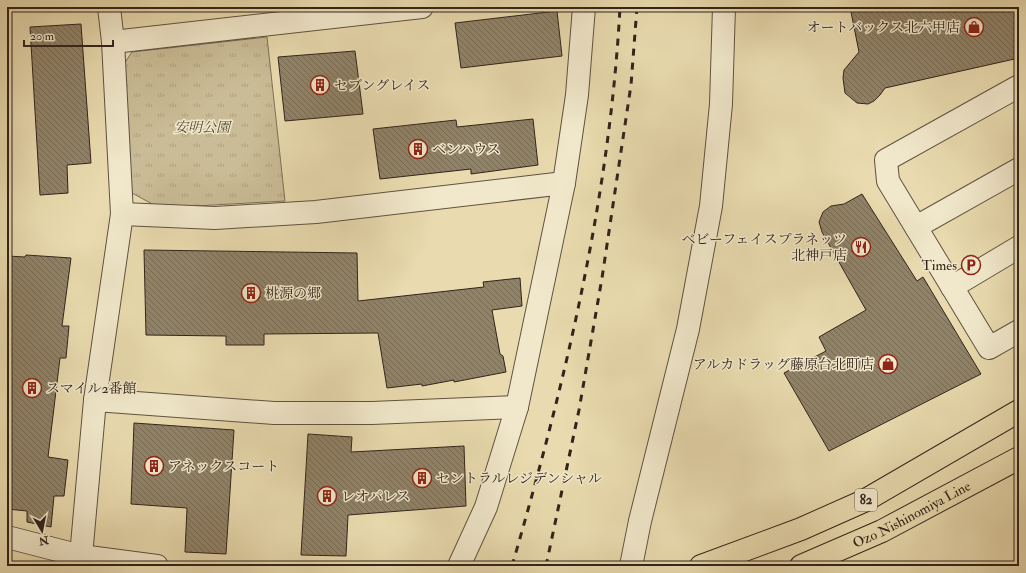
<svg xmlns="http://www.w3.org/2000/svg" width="1026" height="573" font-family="'IM FELL Double Pica','Noto Serif JP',serif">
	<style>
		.park { fill: url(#park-tufts); stroke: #7e7059 }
		.building { fill: url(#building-back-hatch); stroke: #32241c }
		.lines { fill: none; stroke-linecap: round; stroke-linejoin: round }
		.minor-casing { stroke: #605241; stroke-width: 24 }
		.major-casing { stroke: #32241c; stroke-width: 24 }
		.minor { stroke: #f1e8cb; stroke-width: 22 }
		.major { stroke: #e9dbaf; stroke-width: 22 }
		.rail { stroke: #32241c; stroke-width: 3; stroke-dasharray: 7 7; stroke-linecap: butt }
		.labels { text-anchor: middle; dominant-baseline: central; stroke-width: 3; stroke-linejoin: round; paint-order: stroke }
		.shield { fill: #f1e8cb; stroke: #6b5f50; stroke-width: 1 }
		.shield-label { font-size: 13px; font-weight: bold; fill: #32241c }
		.poi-label { font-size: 14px; fill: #32241c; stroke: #f1e8cb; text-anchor: start }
		.park-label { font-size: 14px; font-style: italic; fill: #584a3a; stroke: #f1e8cb }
		.street-label { font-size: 14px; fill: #32241c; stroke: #f1e8cb }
	</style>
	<defs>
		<pattern id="park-tufts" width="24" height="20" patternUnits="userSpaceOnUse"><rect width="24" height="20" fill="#cabc96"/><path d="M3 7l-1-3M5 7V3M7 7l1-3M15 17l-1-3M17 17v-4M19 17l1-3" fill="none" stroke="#aea181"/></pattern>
		<pattern id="building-back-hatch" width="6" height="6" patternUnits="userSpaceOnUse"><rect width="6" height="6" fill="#918368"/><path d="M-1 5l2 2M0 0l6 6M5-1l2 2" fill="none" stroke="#776b55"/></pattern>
	</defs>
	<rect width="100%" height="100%" fill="#e9dbaf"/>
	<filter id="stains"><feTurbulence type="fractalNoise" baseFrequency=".005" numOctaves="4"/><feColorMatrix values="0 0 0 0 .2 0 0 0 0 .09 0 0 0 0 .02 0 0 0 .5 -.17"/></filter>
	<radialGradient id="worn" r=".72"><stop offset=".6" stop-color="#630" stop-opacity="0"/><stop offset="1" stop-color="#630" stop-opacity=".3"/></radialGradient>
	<polygon class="park" points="267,37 285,201 177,207 154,205 132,193 122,67 132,52"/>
	<g class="building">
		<polygon points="850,7 1019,7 1019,58 885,88 880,95 874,101 868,104 857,103 845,93 843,78 844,70 859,52"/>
		<polygon points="557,11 562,56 461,68 455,23"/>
		<polygon points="81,24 91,163 67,165 68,193 40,195 30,27"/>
		<polygon points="355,51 363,114 285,121 278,57"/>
		<polygon points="533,119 538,165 471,174 471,169 380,179 373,129 456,120 457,127"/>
		<polygon points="862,194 917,281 923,277 981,374 829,451 784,373 826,351 819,337 866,310 822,232 819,222 823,212 831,206 844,204"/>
		<polygon points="144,250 357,253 358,301 484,287 483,282 520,278 522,306 492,310 500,354 503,356 506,372 454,382 454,380 422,386 422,384 387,388 378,333 264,334 264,345 226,345 226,336 146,335"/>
		<polygon points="26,255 71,258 62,326 69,326 66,358 60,358 48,457 68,460 64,496 54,496 51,527 27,522 27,511 7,509 7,256 25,257"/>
		<polygon points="134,423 234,430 226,554 185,552 187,508 131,504"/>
		<polygon points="308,434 352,437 351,452 464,446 466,506 348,515 346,556 301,555"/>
	</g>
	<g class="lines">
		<g class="minor-casing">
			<g id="minor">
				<polyline points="113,42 422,7"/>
				<polyline points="1019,86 886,160 888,181 989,348 1019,331"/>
				<polyline points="122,214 215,218 316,212 564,183"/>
				<polyline points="916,227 1019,169"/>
				<polyline points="952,287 1019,247"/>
				<polyline points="95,400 274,413 372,413 517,407"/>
				<polyline points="7,537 81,556 157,566"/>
				<polyline points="81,556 95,400 122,214 113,42 109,7"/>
				<polyline points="459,566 486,507 517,407 564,183 577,95 584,7"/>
				<polyline points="631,566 640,521 688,329 711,206 721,104 724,7"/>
			</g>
		</g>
		<g class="major-casing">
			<g id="major">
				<polyline points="701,566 801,529 864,501 1019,411"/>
				<path id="s1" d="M801 566 882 531 1019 458"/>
			</g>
		</g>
		<use href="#minor" class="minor"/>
		<use href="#major" class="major"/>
		<g class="rail">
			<path d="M512 566C565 383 610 197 620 7"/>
			<polyline points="546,566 579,410 602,278 631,85 637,7"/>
		</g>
	</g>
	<defs>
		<g id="shop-ring" transform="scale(1)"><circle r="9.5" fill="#f1e8cb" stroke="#8f2418" stroke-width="1.5"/><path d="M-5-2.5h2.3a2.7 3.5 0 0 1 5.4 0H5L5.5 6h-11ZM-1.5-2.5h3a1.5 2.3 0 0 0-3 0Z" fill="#8f2418"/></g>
		<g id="building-ring" transform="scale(1)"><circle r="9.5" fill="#f1e8cb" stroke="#8f2418" stroke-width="1.5"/><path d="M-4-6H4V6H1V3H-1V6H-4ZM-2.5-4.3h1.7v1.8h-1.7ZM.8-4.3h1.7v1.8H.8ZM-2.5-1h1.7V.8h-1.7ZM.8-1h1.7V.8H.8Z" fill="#8f2418"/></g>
		<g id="restaurant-ring" transform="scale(1)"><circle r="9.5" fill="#f1e8cb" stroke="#8f2418" stroke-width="1.5"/><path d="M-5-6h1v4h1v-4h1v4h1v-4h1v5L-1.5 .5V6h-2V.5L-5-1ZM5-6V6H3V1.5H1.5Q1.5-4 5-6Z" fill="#8f2418"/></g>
		<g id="parking-ring" transform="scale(1)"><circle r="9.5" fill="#f1e8cb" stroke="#8f2418" stroke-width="1.5"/><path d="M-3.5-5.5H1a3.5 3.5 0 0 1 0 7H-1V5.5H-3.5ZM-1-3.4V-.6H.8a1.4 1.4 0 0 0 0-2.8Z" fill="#8f2418"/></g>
	</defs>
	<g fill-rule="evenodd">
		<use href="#shop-ring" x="974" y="27"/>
		<use href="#building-ring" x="320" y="85"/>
		<use href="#building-ring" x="418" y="149"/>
		<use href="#restaurant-ring" x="861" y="247"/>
		<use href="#parking-ring" x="971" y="265"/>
		<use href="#building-ring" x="251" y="293"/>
		<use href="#shop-ring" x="888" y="364"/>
		<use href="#building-ring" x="32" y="388"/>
		<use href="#building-ring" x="154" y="466"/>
		<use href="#building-ring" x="422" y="478"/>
		<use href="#building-ring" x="327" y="496"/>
	</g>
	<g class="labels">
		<rect class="shield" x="855" y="489" width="22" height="22" rx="3"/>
		<g class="shield-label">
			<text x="866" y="500">82</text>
		</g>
		<g class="poi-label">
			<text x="960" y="27" text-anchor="end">オートバックス北六甲店</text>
			<text x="334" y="85">セブングレイス</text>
			<text x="432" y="149">ベンハウス</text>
			<text x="847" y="239" text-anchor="end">ベビーフェイスプラネッツ<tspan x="847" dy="16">北神戸店</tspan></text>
			<text x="957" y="265" text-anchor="end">Times</text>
			<text x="265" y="293">桃源の郷</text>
			<text x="874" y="364" text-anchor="end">アルカドラッグ藤原台北町店</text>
			<text x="46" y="388">スマイル2番館</text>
			<text x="168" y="466">アネックスコート</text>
			<text x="436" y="478">セントラルレジデンシャル</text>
			<text x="341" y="496">レオパレス</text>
		</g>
		<g class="park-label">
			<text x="202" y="127">安明公園</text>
		</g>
		<g class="street-label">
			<text stroke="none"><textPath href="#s1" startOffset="122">Ozo Nishinomiya Line</textPath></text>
		</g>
	</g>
	<rect width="1026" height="573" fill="none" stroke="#e9dbaf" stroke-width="24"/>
	<rect x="8" y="8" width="1010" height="557" fill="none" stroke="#32241c" stroke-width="2"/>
	<rect x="12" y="12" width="1002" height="549" fill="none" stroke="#32241c"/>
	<g transform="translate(42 531) rotate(170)" stroke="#f1e8cb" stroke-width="3" paint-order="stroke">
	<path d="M0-3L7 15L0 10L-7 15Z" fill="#32241c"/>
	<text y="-6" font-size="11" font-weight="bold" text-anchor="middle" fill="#32241c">N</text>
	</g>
	<path d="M24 40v6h89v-6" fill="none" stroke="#32241c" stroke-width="2"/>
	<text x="30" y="40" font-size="12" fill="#32241c" stroke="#f1e8cb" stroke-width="3" paint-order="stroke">20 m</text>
	<rect width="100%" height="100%" filter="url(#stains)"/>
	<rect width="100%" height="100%" fill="url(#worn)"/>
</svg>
